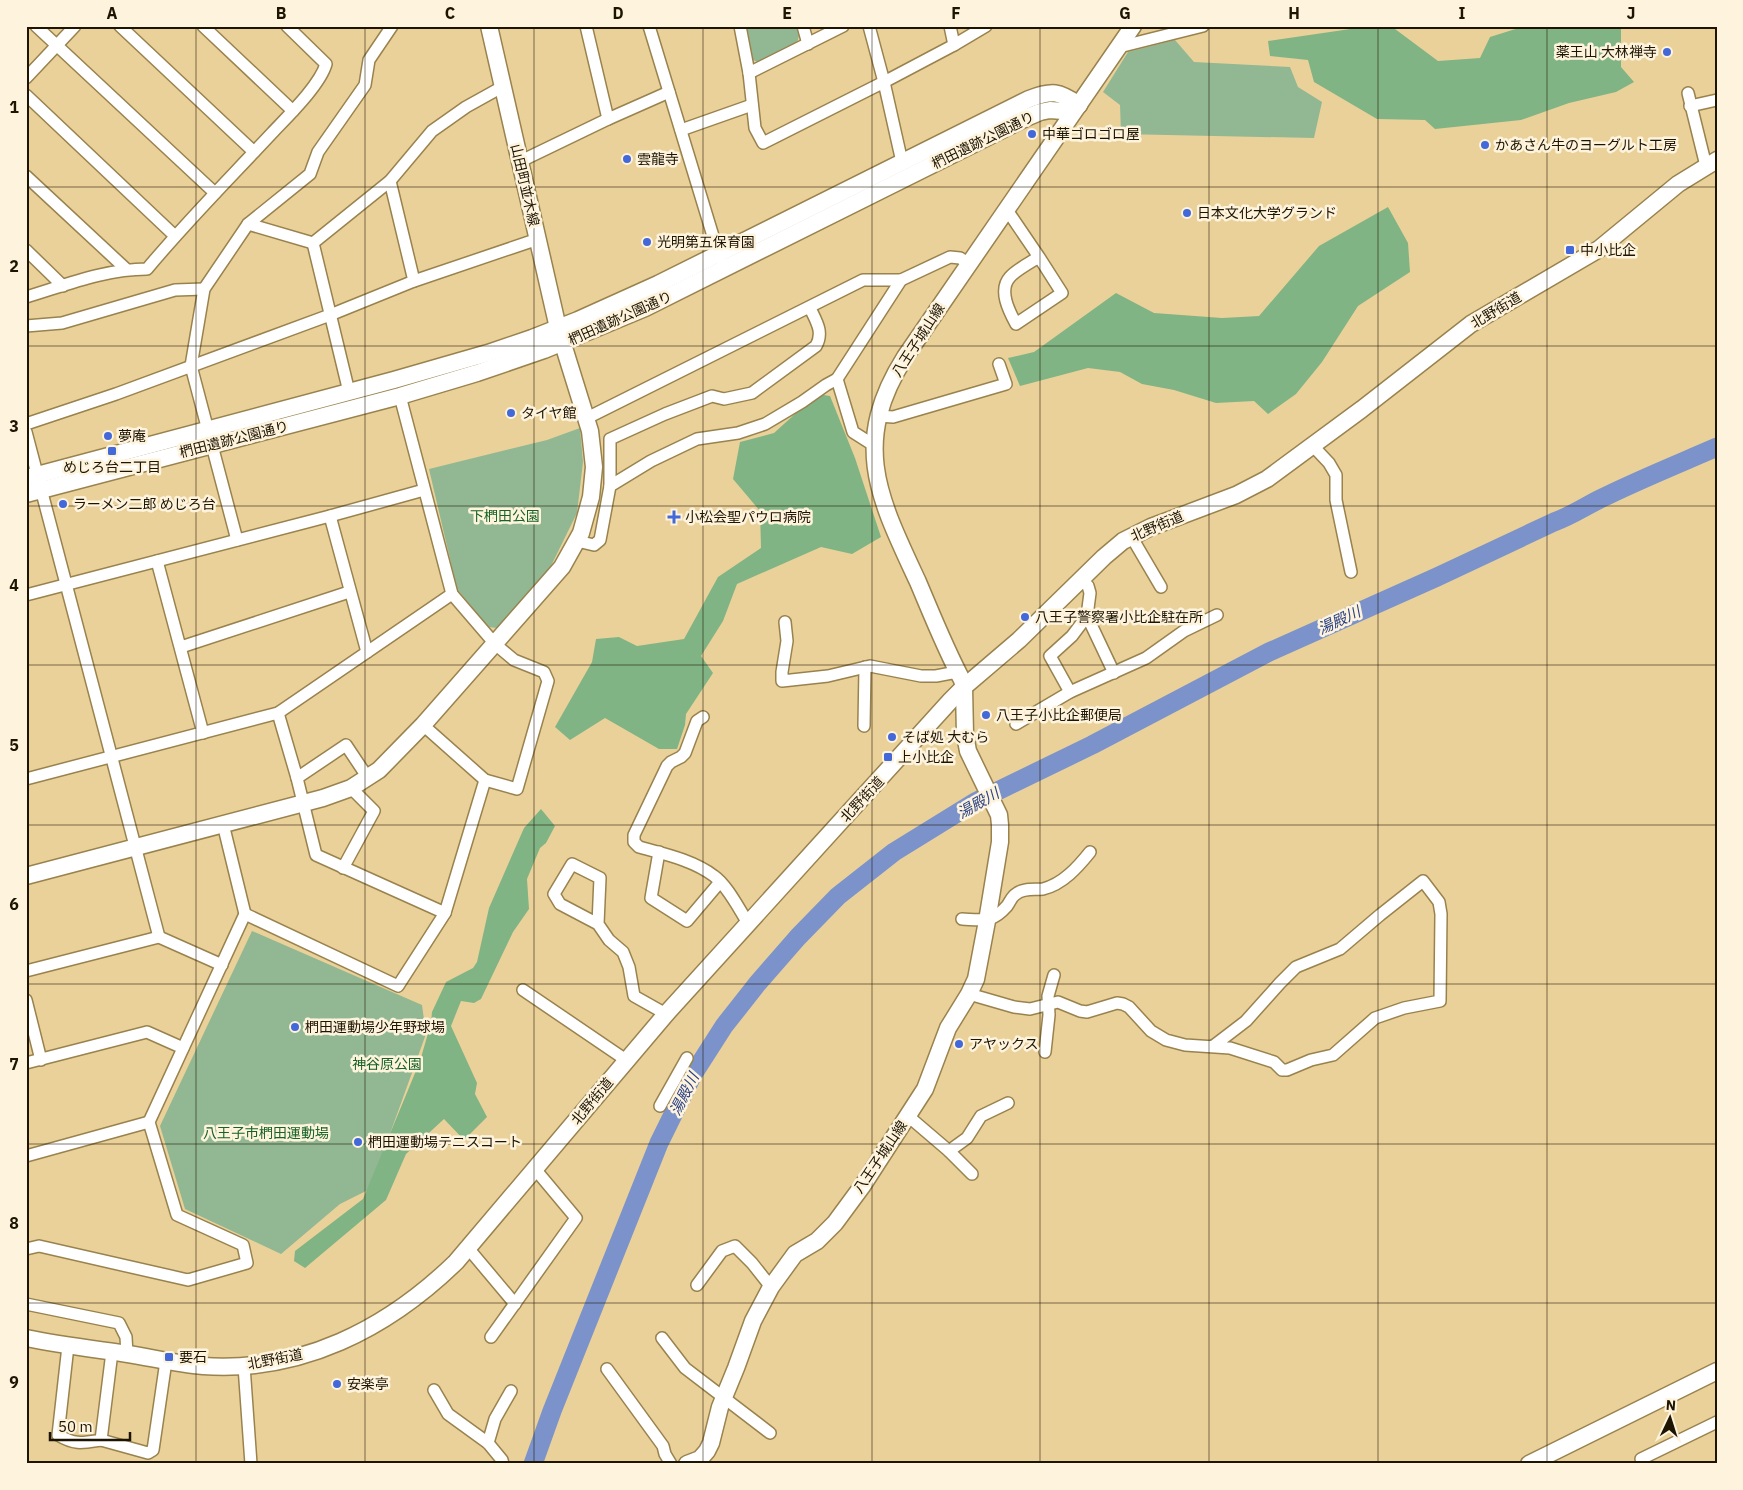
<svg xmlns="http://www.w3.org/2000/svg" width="1743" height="1490" font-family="'IBM Plex Sans','Noto Sans JP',sans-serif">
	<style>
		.green { fill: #91b893 }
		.forest { fill: #80b484 }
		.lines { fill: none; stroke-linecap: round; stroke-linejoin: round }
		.river { stroke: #7b93ca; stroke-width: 19 }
		.street-casing { stroke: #99824d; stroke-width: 14 }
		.secondary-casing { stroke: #99824d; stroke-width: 19 }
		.street { stroke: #fff; stroke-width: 11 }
		.secondary { stroke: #fff; stroke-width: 16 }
		.grid { fill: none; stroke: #1d1401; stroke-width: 1; stroke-opacity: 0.55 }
		.poi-dot { fill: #4268da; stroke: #fef4de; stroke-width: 2 }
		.labels { text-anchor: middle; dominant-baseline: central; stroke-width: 5; stroke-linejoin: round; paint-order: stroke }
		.poi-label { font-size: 14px; fill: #1d1401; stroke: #fef4de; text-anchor: start }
		.street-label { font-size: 14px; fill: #1d1401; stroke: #fef4de }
		.park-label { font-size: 14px; fill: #176327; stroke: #fef4de }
		.water-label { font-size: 15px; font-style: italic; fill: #2a4185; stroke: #fef4de }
		.neatline { fill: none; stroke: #1d1401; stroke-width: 2 }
		.grid-label { font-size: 16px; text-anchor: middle; font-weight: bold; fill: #1d1401 }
	</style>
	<rect width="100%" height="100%" fill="#ead19a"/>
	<g class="green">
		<polygon points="747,26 797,26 799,36 797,43 760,63 753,60"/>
		<polygon points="1175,40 1194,62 1290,67 1298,87 1322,102 1314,138 1121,134 1120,105 1103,92 1128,52"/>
		<polygon points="580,428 583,462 577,513 550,568 497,628 488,627 457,589 429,469 547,440"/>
		<polygon points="252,931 422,1005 426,1034 370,1189 340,1204 281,1254 185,1209 160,1126"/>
	</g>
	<g class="forest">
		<polygon points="1371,26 1391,26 1438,61 1480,58 1490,37 1525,26 1621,26 1621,67 1634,82 1616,92 1569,103 1521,120 1435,129 1425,120 1377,119 1314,82 1308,60 1270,56 1268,41"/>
		<polygon points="1388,207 1408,243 1410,272 1358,306 1322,362 1296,394 1268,414 1254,401 1216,403 1174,390 1142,384 1120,372 1088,368 1020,386 1008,358 1034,352 1116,293 1154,313 1222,318 1259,316 1319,246"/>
		<polygon points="817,394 830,396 855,458 881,537 852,554 821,547 737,584 723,621 701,656 713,673 686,714 685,725 677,749 659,749 605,718 570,740 555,727 592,662 596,639 619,637 637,646 684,639 718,577 761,548 760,511 733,479 740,442 774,433"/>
		<polygon points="541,809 555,826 546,843 540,848 527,879 529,909 513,932 481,999 474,1003 461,1001 451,1026 477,1083 475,1094 487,1117 464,1140 444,1119 406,1154 386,1200 305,1268 294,1261 295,1251 363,1199 420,1061 431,1023 432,1012 446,982 473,968 477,962 489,908 524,828"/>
	</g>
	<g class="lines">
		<path class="river" d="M533 1464 552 1411 659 1143 692 1076 724 1026 757 984 798 937 838 896 894 852 975 802 1092 745 1269 652 1437 577 1554 522C1571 516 1584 507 1600 499 1638 480 1678 464 1717 447"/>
		<g class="street-casing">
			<g id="street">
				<polyline points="36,26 215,193"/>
				<polyline points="120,26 254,152"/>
				<polyline points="203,26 293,111"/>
				<polyline points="649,26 720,259"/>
				<polyline points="740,26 749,73 755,128 763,143 884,82 902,162"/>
				<polyline points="803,26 808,44"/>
				<polyline points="869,26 884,82 954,45 950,26"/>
				<polyline points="954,45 986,26"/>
				<polyline points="1119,47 1203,26"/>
				<polyline points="749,73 843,26"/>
				<polyline points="26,78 75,26"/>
				<polyline points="1688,93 1706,166"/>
				<polyline points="26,95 175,236"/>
				<polyline points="1690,106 1717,100"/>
				<polyline points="608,119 669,92"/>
				<polyline points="681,130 752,105"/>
				<polyline points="521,161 608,119 586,26"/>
				<polyline points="26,176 126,269"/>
				<polyline points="390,181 414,281"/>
				<path d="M1007 210 1039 257 1062 293 1016 324C1009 311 998 290 1010 277 1016 270 1031 262 1039 257"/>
				<polyline points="248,224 313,243"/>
				<polyline points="26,250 63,286"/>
				<path d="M26 297C66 285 105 269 147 269 187 221 230 178 272 133 288 116 320 85 326 64L287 26"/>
				<polyline points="26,326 62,323 175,290 204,289"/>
				<polyline points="837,379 853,432 875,446"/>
				<polyline points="349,392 313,243 390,181 432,131 466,107 502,87"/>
				<polyline points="400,396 452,594 495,644 514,660 544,672 548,681 517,789 485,780"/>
				<polyline points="878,416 893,417 1006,384 999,364"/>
				<polyline points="587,418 863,280 901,280"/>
				<polyline points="26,424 116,394 330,315 414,281 538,239"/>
				<polyline points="26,432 159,937"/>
				<polyline points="1313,446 1329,463 1336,475 1336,500 1351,572"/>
				<path d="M610 486V439L665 414 712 396 724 399 752 393 816 346C824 332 816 321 810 308"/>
				<polyline points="330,516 367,652"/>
				<polyline points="1131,536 1161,587"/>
				<polyline points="237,540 191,366 204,289 248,224 310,174 318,152 365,85 369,60 392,26"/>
				<polyline points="577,541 594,545 600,540 610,486 651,461 697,439 738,433 765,424 802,402 826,385 837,379 901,280 950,257 960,258 970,264"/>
				<polyline points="157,561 203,733"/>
				<polyline points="26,595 330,516 424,490"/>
				<polyline points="1087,616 1114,673"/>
				<polyline points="785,622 787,641 782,672 782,681 828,676 870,666 921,676 936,676 957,672"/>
				<polyline points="181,647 349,592"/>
				<polyline points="1070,692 1050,656 1072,636 1087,616 1090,593 1088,586 1081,579"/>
				<polyline points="278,713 297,778 316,855 445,913"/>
				<path d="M703 717 697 721 685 753 681 757 671 762 667 766 634 835V842L639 847C664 854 693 860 714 876 727 885 739 909 748 923"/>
				<polyline points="1016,724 1070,692 1146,658 1184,631 1217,615"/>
				<polyline points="864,726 865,667"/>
				<polyline points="297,778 346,745 368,778"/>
				<polyline points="26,779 278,713 452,594"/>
				<polyline points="223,824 245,914 398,986 445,913 485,780 423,725"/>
				<polyline points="659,852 651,898 687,921 720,882"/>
				<polyline points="343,868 374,811 351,788"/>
				<path d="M962 919C984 920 992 923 1007 906 1010 902 1012 896 1016 894 1023 888 1034 890 1043 889 1063 884 1078 867 1090 852"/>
				<polyline points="598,924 560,904 554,894 572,864 600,878 598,924 609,940 623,952 629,967 634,996 666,1014"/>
				<polyline points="26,971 159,937 222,965"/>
				<polyline points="523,990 626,1060"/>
				<polyline points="969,994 1014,1007 1030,1009 1058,1002 1080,1011 1087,1012 1117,1003 1123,1004 1129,1007 1151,1031 1166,1040 1185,1045 1230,1048 1274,1062 1282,1070 1287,1070 1311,1060 1333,1055 1375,1018 1404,1008 1440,1001 1441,914 1439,902 1423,881 1380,915 1340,949 1296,967 1280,983 1246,1021 1212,1047"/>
				<polyline points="26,1000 41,1060"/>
				<polyline points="1045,1052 1049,1015 1048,996 1054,975"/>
				<polyline points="26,1063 147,1032 183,1048"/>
				<polyline points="660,1106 687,1058"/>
				<polyline points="908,1116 949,1151 972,1174"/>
				<polyline points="949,1151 967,1138 981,1116 1008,1103"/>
				<polyline points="26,1156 149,1122"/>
				<polyline points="468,1248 515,1304"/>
				<polyline points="26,1249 39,1246 188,1280 247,1263 243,1245 177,1215 149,1122 245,914"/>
				<polyline points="697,1285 722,1251 735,1246 752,1263 771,1287"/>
				<polyline points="26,1304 119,1323 126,1337 127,1354"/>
				<polyline points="491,1337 576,1218 535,1169"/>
				<polyline points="662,1338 685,1368 770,1433"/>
				<path d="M68 1346 58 1435C75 1445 82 1443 101 1440L112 1352"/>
				<polyline points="244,1366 251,1464"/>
				<polyline points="607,1369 663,1446 665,1454 671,1464"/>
				<polyline points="434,1390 448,1414 488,1443 502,1460 503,1464"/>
				<polyline points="101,1440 148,1453 153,1450 166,1361"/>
				<polyline points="488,1443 495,1419 511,1391"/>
				<polyline points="1641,1459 1717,1422"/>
			</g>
		</g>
		<g class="secondary-casing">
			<g id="secondary">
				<path d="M26 478 394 380 488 353 532 338 578 320 658 284 1029 99C1052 90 1059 91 1079 105"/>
				<polyline points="26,494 400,396 477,373 544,350 645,308 1028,117 1040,112 1050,110 1063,111 1079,105"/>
				<polyline points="26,876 323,798 351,788 379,770 423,725 562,567 581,533 591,497 594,467 590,431 558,328 489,26"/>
				<path d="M26 1338C60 1345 94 1349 128 1354 153 1358 177 1364 203 1366 301 1373 387 1329 456 1262L666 1014 951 700 964 687 1019 640 1104 557 1123 541 1151 527 1236 495 1267 479 1362 409 1471 324 1599 249 1678 184 1717 160"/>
				<path d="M687 1464 700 1459 707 1451 711 1443 720 1407 736 1368 753 1321 771 1287 795 1254 817 1241 835 1223 863 1185 925 1089 948 1028 969 994 976 979 987 921 1000 842V825L999 815 968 751 965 735 964 687 962 680C945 648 932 615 918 582 879 498 850 444 905 357L1133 26"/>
				<polyline points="1529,1464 1717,1371"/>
			</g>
		</g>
		<use href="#street" class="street"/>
		<use href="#secondary" class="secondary"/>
	</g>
	<path class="grid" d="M196 26V1464M365 26V1464M534 26V1464M703 26V1464M872 26V1464M1040 26V1464M1209 26V1464M1378 26V1464M1547 26V1464M26 187H1717M26 346H1717M26 506H1717M26 665H1717M26 825H1717M26 984H1717M26 1144H1717M26 1303H1717"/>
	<g class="poi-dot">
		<circle cx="1667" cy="52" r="5"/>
		<circle cx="1032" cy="134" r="5"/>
		<circle cx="1485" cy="145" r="5"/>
		<circle cx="627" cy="159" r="5"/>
		<circle cx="1187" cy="213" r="5"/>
		<circle cx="647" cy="242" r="5"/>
		<rect x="1565" y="245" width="10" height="10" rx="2.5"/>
		<circle cx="511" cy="413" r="5"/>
		<circle cx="108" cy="436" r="5"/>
		<rect x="107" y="446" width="10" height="10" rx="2.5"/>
		<circle cx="63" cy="504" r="5"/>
		<path d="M671.5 509.5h5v5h5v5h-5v5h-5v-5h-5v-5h5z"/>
		<circle cx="1025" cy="617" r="5"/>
		<circle cx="986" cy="715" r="5"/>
		<circle cx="892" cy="737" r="5"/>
		<rect x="883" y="752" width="10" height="10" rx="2.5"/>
		<circle cx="295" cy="1027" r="5"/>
		<circle cx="959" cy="1044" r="5"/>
		<circle cx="358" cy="1142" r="5"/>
		<rect x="164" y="1352" width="10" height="10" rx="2.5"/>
		<circle cx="337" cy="1384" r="5"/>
	</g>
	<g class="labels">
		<g class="poi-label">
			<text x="1657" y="52" text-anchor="end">薬王山 大林禅寺</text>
			<text x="1042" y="134">中華ゴロゴロ屋</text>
			<text x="1495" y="145">かあさん牛のヨーグルト工房</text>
			<text x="637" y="159">雲龍寺</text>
			<text x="1197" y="213">日本文化大学グランド</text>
			<text x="657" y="242">光明第五保育園</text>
			<text x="1580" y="250">中小比企</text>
			<text x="521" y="413">タイヤ館</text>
			<text x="118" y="436">夢庵</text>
			<text x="112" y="467" text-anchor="middle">めじろ台二丁目</text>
			<text x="73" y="504">ラーメン二郎 めじろ台</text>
			<text x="685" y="517">小松会聖パウロ病院</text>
			<text x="1035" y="617">八王子警察署小比企駐在所</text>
			<text x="996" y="715">八王子小比企郵便局</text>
			<text x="902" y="737">そば処 大むら</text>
			<text x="898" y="757">上小比企</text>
			<text x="305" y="1027">椚田運動場少年野球場</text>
			<text x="969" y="1044">アヤックス</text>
			<text x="368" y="1142">椚田運動場テニスコート</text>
			<text x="179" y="1357">要石</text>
			<text x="347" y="1384">安楽亭</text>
		</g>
		<g class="street-label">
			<text transform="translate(983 140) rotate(-26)">椚田遺跡公園通り</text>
			<text transform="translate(525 185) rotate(77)">山田町並木線</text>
			<text transform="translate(1496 310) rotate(-31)">北野街道</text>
			<text transform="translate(620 318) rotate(-24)">椚田遺跡公園通り</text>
			<text transform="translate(918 340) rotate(-57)">八王子城山線</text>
			<text transform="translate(234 439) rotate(-14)">椚田遺跡公園通り</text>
			<text transform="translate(1157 526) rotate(-23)">北野街道</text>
			<text transform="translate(862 799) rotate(-47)">北野街道</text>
			<text transform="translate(592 1101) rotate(-50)">北野街道</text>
			<text transform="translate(880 1157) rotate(-56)">八王子城山線</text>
			<text transform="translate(275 1359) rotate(-11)">北野街道</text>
		</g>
		<g class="park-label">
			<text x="505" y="516">下椚田公園</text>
			<text x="387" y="1064">神谷原公園</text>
			<text x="266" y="1133">八王子市椚田運動場</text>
		</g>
		<g class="water-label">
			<text transform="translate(1339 620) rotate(-25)">湯殿川</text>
			<text transform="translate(978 803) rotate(-30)">湯殿川</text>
			<text transform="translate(684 1094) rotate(-63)">湯殿川</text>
		</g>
	</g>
	<rect width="1743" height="1490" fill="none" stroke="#fef4de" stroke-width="55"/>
	<g transform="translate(1670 1418) rotate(4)" stroke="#fef4de" stroke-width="4" paint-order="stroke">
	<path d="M0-4L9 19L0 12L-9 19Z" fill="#1d1401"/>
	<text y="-8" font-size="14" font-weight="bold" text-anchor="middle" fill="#1d1401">N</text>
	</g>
	<path d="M50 1432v8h80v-8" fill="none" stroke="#1d1401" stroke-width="2.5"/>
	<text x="58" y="1432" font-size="15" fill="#1d1401" stroke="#fef4de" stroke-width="4" paint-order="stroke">50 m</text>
	<rect x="28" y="28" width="1688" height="1434" class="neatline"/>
	<g class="grid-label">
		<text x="112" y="19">A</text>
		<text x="281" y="19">B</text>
		<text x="450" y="19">C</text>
		<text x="618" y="19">D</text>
		<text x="787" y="19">E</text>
		<text x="956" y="19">F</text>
		<text x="1125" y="19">G</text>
		<text x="1294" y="19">H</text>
		<text x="1462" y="19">I</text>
		<text x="1631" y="19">J</text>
		<text x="14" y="113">1</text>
		<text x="14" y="272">2</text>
		<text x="14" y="432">3</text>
		<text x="14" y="591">4</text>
		<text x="14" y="751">5</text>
		<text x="14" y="910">6</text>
		<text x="14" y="1070">7</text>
		<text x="14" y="1229">8</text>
		<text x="14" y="1388">9</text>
	</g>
</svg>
